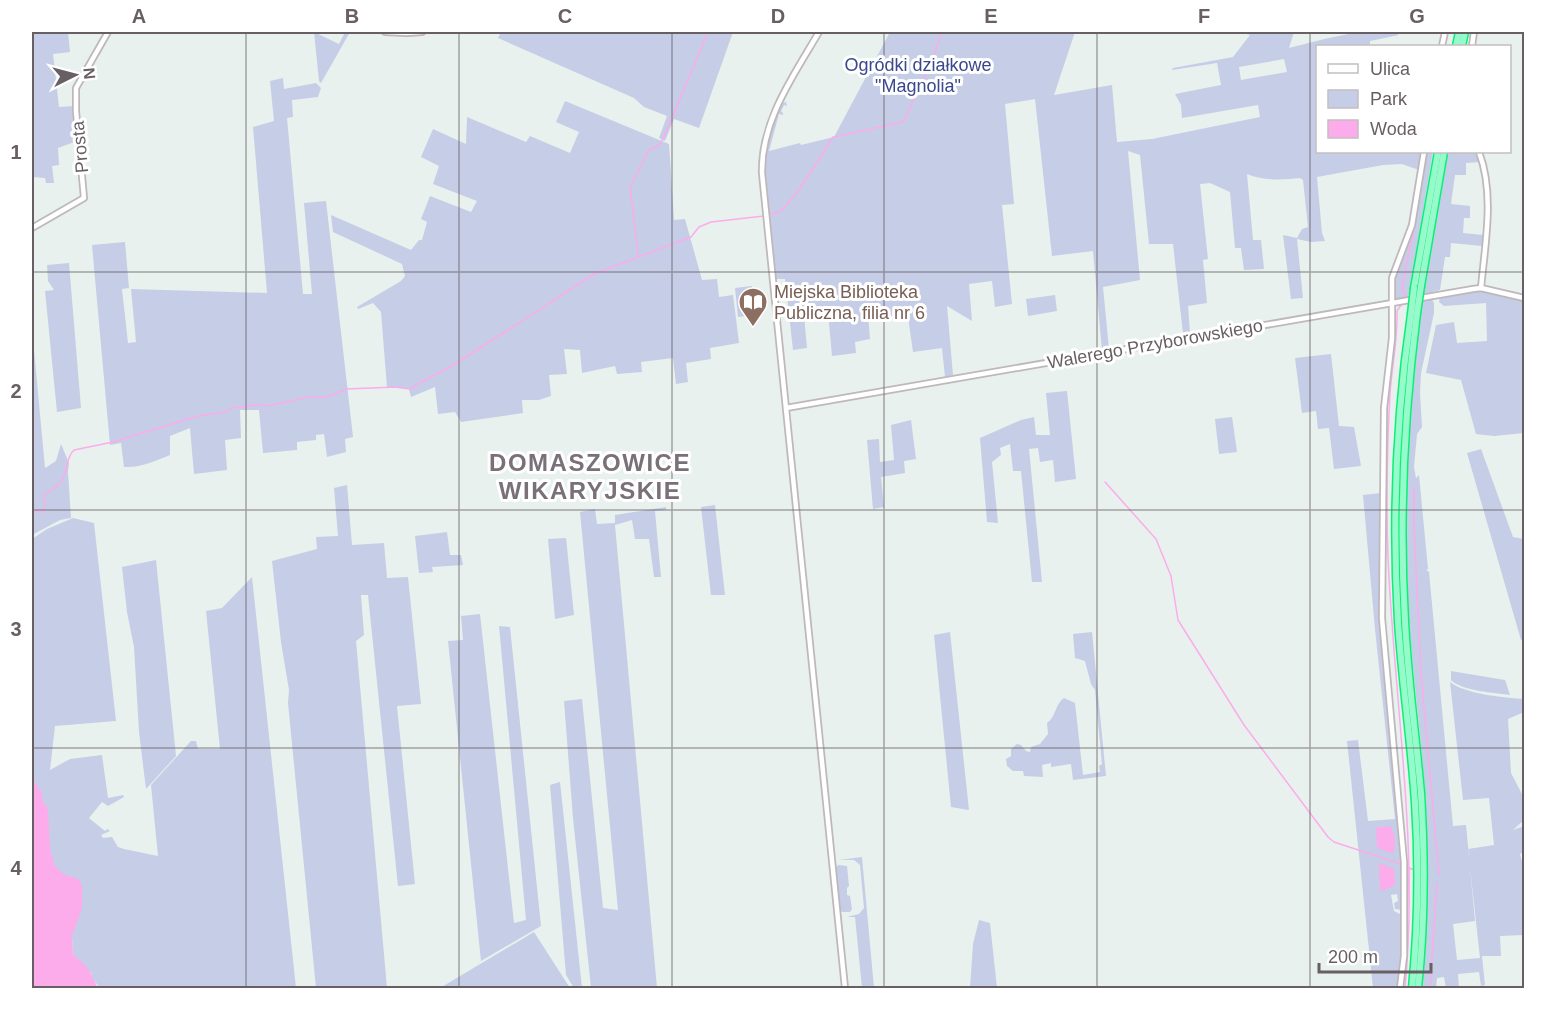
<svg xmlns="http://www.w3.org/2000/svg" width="1556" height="1020" font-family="Arial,sans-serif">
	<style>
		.green { fill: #c6cde7; fill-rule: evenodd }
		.water { fill: #fcaceb }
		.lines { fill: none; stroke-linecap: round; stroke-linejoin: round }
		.stream { stroke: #fcaceb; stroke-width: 1.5 }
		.tertiary-casing { stroke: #beb8bb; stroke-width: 8 }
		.motorway-casing { stroke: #08f176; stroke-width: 9 }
		.tertiary { stroke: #fff; stroke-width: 4.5 }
		.motorway { stroke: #96facb; stroke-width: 6 }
		.motorway-bridge-casing { stroke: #08f176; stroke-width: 9; stroke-linecap: butt }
		.motorway-bridge { stroke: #96facb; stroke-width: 6 }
		.grid { fill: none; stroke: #685f65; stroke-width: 1.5; stroke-opacity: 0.55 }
		.labels { text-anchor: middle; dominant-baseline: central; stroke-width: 6; stroke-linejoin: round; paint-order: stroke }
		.park-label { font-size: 18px; fill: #3b488b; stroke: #fff }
		.street-label { font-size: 18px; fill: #685f65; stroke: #fff }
		.education-label { font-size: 18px; fill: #785e54; stroke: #fff; text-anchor: start }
		.district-label { font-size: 24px; font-weight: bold; letter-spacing: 1.5px; fill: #7a7077; stroke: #fff }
		.neatline { fill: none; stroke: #685f65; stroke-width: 2 }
		.grid-label { font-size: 20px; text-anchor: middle; font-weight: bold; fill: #685f65 }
	</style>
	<rect width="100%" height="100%" fill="#e8f1ed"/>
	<g class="green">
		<polygon points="32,32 68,32 70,52 53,54 59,107 74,106 77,141 58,148 59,165 52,166 54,183 46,183 45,178 32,177 32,153 34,152 32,117"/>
		<polygon points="314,32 339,44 345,32 350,32 321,83 319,81"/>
		<polygon points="501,32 733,32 699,128 674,119 665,141 659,138 667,116 644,107 634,98 498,38"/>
		<path d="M890 32H1075L1054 95 1112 85 1117 142 1152 139 1260 117 1258 105 1182 118 1181 105 1175 94 1221 85 1217 63 1172 70 1173 68 1233 57 1250 35 1240 32H1294L1289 48C1315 42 1376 23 1399 35L1370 41V46H1318V152H1422L1419 170 1402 164 1383 165 1317 177 1322 233 1325 241 1311 242 1297 239 1303 298 1291 299 1283 235 1297 238 1302 229 1308 227 1303 180 1300 178C1282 180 1264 181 1247 174L1253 240H1261L1264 269 1244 270 1241 248H1235L1230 192 1210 183 1200 184 1208 259 1203 260 1207 303 1188 306 1190 333 1183 334 1173 244H1149L1140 155 1128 151 1140 280 1103 287 1109 349 1102 350 1093 251 1052 256 1035 99 1005 104 1014 204 1002 205 1012 304 995 307 992 281 969 284 972 321 947 306 953 375 945 377 942 348 913 352 908 317 891 320 890 312 868 314 870 339 855 342 856 353 832 356 828 312 804 315 807 348 793 350 785 279H776C772 242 762 193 766 157 768 138 774 120 782 103L786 102 787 106 784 105 781 111 783 113V115L779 114 769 151 800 143 801 145 834 137ZM1284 59 1287 72 1241 80 1239 67Z"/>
		<path d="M283 78 284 89 316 83 321 88 318 97 292 100 293 117 287 118 303 294H312L304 203 326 201 353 437 345 439 346 452 327 457 324 434 316 435V440L297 442V450L263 453 259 410H240L241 438 225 440 227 470 194 474 190 428 170 436V455C155 461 140 468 124 467L121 443 110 445 92 245 125 242 129 288 122 289 128 343 136 342 131 289 267 293 253 127 274 121 270 81Z"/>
		<polygon points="565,101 669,144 674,220 685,219 702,280 717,279 719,297 733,295 739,343 710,348 711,359 686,363 688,382 676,384 673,358 641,362 642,372 617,374 615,366 582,373 580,350 564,349 567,374 549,375 551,396 539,400 522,400 523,413 461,422 455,412 438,414 435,387 411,397 409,389 387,387 381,312 373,303 358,309 357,307 401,281 405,276 402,264 333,232 331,215 411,250 419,240 422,240 427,222 421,219 430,196 471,212 477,201 433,184 439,166 421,157 433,129 466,144 467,117 526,142 530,136 570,153 579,132 556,122"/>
		<polygon points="1425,152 1433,152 1410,289 1408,297 1394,299 1393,282 1410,236"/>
		<polygon points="1447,152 1477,152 1481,162 1466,163 1466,175 1455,175 1451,204 1470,206 1470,218 1464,218 1463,233 1483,235 1482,246 1451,243 1450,257 1445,257 1440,290 1423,294"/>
		<polygon points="69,263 81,408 57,412 45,291 54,290 48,281 47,265"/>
		<polygon points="752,286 755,315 738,317 735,288"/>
		<polygon points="1481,291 1524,300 1524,433 1494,436 1476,434 1461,380 1426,373 1436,325 1454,322 1457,343 1487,341 1486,303 1444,306 1439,302 1440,297 1444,296"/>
		<polygon points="1055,295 1057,311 1028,316 1026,299"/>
		<path d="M1431 298 1434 303V313L1421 373 1420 393 1422 427 1417 434 1414 467 1416 478 1419 475 1428 569 1426 570 1429 572 1453 826 1466 825 1475 921 1453 924 1457 960 1480 958 1468 849 1494 845 1489 798 1463 800 1450 682C1465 694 1505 698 1524 699V712L1508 719 1511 773 1523 796 1524 820 1513 830 1524 826V852L1520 854 1524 869V935L1500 936 1501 956H1482L1485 985 1481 986 1479 972 1458 974 1459 988H1446L1444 977 1437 978 1436 988H1422C1426 928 1429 868 1426 807 1421 728 1409 650 1406 571 1403 481 1409 390 1422 300Z"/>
		<polygon points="32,328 45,468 56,461 61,444 69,463 68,472 71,518 60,520 32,535"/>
		<polygon points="1331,354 1339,426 1354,427 1361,466 1334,469 1329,428 1318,429 1316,411 1302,413 1295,358"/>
		<polygon points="1067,391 1076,479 1055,482 1053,460 1040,462 1038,448 1029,449 1042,582 1032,582 1021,471 1013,471 1010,444 1000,448 1001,455 992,462 998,523 987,522 980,438 1021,420 1034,417 1036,435 1050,435 1046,393"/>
		<polygon points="1232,417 1237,452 1219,454 1215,419"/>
		<polygon points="911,420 916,459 904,461 905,473 881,477 884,507 873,509 867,440 879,439 880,462 894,460 891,425"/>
		<polygon points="1481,449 1513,537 1524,539 1524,639 1521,640 1467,453"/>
		<polygon points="347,485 352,545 384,543 387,578 408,577 421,704 397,706 415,884 398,886 368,595 361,595 364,635 356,641 387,988 316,988 288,703 289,690 281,642 272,561 317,549 316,537 338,536 334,488"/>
		<polygon points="1381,493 1379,612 1403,870 1402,910 1395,909 1394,903 1398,901 1397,894 1391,895 1394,911 1402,915 1401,964 1398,988 1373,988 1347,741 1358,740 1368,821 1395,819 1375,629 1363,495"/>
		<polygon points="715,505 725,595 711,595 701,507"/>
		<polygon points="666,507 666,510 655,511 661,577 654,577 649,539 635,539 632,520 615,525 657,988 591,988 573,818 564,701 582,699 603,908 618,910 580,512 595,509 597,524 615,523 615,515"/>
		<polygon points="73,518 94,523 116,721 55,726 50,770 70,759 102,755 108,798 123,795 124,797 108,806 102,802 89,818 105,831 107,829 110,831 101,835 103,838 112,837 118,847 124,849 158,856 151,785 191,741 196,741 198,749 220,749 206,611 222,608 252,577 296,988 100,988 92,978 91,973 73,954 72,936 74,925 52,861 48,856 48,817 32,783 32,539 47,529"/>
		<polygon points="447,532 450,555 461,555 463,565 432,567 433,572 419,573 415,536"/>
		<polygon points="566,538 574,615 555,619 548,539"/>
		<polygon points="156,560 176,756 146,789 139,732 134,647 127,612 122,567"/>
		<polygon points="480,614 514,923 526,920 499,626 510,627 541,926 481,961 448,641 463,640 461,616"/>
		<polygon points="950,632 969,810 951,807 934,635"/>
		<path d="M1092 632 1106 776 1073 780 1071 764 1051 767V763L1042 765 1043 777 1024 776 1023 771H1013L1007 766 1006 759 1011 756V749L1017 744 1021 745 1026 751 1030 752 1031 747 1040 744 1048 734 1047 723C1056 717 1055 704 1064 698L1075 703 1083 775 1100 772 1099 766 1102 764 1095 690 1091 684 1085 661 1075 658 1073 634Z"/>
		<path d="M1451 671 1505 680 1510 695C1495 693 1462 691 1451 680Z"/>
		<polygon points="560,782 582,988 574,988 566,975 550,785"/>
		<polygon points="862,857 874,988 862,988 855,917 847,917 859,914 864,908 860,865 854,860 839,860"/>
		<polygon points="838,865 847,866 849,886 847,888 847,895 850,896 852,909 850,912 843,912 840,911 836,868"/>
		<polygon points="979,920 990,923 997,988 970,988 973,944"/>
		<polygon points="534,932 570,988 440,988"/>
	</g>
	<g class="water">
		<polygon points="32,779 41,791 43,802 48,809 50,848 54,865 63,874 78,879 82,885 82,908 72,936 73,954 88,968 97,986 102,988 32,988"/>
		<path d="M1390 826C1395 831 1396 847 1393 853L1379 849 1377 846 1376 828Z"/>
		<polygon points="1379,863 1394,869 1395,885 1382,891 1380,889"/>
	</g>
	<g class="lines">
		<g class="stream">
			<polyline points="768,215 781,211 797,193 833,137 903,122 924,78 927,67 933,57 942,32"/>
			<polyline points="1412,240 1427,152"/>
			<polyline points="638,255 630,187 648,151 660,144 663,139 708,32"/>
			<polyline points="1405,296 1402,288 1411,241"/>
			<polyline points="1105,482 1156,539 1171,576 1178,620 1244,725 1328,837 1334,842 1401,864"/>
			<polyline points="1414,487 1414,528 1421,674 1439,875"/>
			<path d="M32 514 36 511 43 512 45 509 44 495C50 490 60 486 63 478 68 469 66 457 74 450L113 442 198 416 226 412 231 408 257 405 268 406 308 397H328L346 389 396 387 409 389 455 364 596 273 691 237 699 227 711 222 764 216"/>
			<polyline points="1407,867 1414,870"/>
			<polyline points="1406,944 1409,869"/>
			<polyline points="1402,988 1406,958"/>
			<path d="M1405 988C1419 844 1394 701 1388 557 1386 502 1387 448 1390 393 1392 366 1398 338 1397 311L1401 305 1407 303"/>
			<polyline points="1430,988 1437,883"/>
		</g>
		<g class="tertiary-casing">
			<g id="tertiary">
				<polyline points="385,32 407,33 422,32"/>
				<path d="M819 32C794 75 761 120 762 173L845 988"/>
				<polyline points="1442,46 1445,32"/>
				<polyline points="1472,46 1474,32"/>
				<path d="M1479 152C1495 194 1485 244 1481 288"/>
				<polyline points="32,228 84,198 76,111 76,88 108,32"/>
				<polyline points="786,408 1473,289 1481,288 1524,298"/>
				<polyline points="1400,988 1404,956 1404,862 1382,618 1384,408 1392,338 1392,278 1412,225 1424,152"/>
			</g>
		</g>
		<g class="motorway-casing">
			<g id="motorway">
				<polyline points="1456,46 1459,32"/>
				<polyline points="1462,46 1465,32"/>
				<polyline points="1421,286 1444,152"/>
				<polyline points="1414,288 1438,152"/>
				<path d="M1417 313C1404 415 1399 518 1405 621 1408 679 1416 736 1421 793 1425 858 1425 924 1418 988"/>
				<path d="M1411 314C1396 416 1392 519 1398 622 1402 682 1411 742 1415 803 1419 865 1418 927 1412 988"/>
			</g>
		</g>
		<use href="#tertiary" class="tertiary"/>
		<use href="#motorway" class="motorway"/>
		<g class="motorway-bridge-casing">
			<g id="motorway-bridge">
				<polyline points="1417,313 1421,286"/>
				<polyline points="1411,314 1414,288"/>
			</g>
		</g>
		<use href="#motorway-bridge" class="motorway-bridge"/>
	</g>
	<path class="grid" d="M246 32V988M459 32V988M672 32V988M884 32V988M1097 32V988M1310 32V988M32 272H1524M32 510H1524M32 748H1524"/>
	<defs>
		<g id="library-pin" transform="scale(1.5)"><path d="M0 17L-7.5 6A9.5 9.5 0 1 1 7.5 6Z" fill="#8d6e63" stroke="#fff"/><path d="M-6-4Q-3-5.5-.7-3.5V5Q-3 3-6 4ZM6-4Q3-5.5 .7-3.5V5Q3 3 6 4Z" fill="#fff"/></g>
	</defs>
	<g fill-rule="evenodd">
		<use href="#library-pin" x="753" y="302"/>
	</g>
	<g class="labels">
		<g class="park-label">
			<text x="918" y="65">Ogródki działkowe<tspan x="918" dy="21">"Magnolia"</tspan></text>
		</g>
		<g class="street-label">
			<text transform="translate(80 147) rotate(-95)">Prosta</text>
			<text transform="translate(1155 344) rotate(-10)">Walerego Przyborowskiego</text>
		</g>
		<g class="education-label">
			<text x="774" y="292">Miejska Biblioteka<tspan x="774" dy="21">Publiczna, filia nr 6</tspan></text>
		</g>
		<g class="district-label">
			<text x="590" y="462">DOMASZOWICE<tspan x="590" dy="28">WIKARYJSKIE</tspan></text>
		</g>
	</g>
	<rect width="1556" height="1020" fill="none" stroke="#ffffff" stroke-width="66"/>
	<rect x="1316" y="45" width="195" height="108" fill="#ffffff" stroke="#c3bfc1" stroke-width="1.5"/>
	<rect x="1328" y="64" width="30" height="9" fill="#ffffff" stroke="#c3bfc1" stroke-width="1.5"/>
	<text x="1370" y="75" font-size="18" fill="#685f65">Ulica</text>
	<rect x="1328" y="90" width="30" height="18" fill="#c6cde7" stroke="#c3bfc1" stroke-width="1.5"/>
	<text x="1370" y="105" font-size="18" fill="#685f65">Park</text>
	<rect x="1328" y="120" width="30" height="18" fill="#fcaceb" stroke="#c3bfc1" stroke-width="1.5"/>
	<text x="1370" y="135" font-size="18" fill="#685f65">Woda</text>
	<g transform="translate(75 75) rotate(84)" stroke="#ffffff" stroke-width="4.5" paint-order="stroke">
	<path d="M0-4.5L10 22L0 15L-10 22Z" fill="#685f65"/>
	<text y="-9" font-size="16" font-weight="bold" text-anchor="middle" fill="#685f65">N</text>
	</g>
	<path d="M1319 963v9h112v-9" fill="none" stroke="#685f65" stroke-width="3"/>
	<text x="1328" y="963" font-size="18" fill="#685f65" stroke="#ffffff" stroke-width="4.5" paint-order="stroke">200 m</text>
	<rect x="33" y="33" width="1490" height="954" class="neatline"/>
	<g class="grid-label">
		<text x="139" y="23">A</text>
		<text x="352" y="23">B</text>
		<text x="565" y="23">C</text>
		<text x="778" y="23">D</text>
		<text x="991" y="23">E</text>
		<text x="1204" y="23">F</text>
		<text x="1417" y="23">G</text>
		<text x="16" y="159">1</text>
		<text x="16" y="398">2</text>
		<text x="16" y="636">3</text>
		<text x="16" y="875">4</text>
	</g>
</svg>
